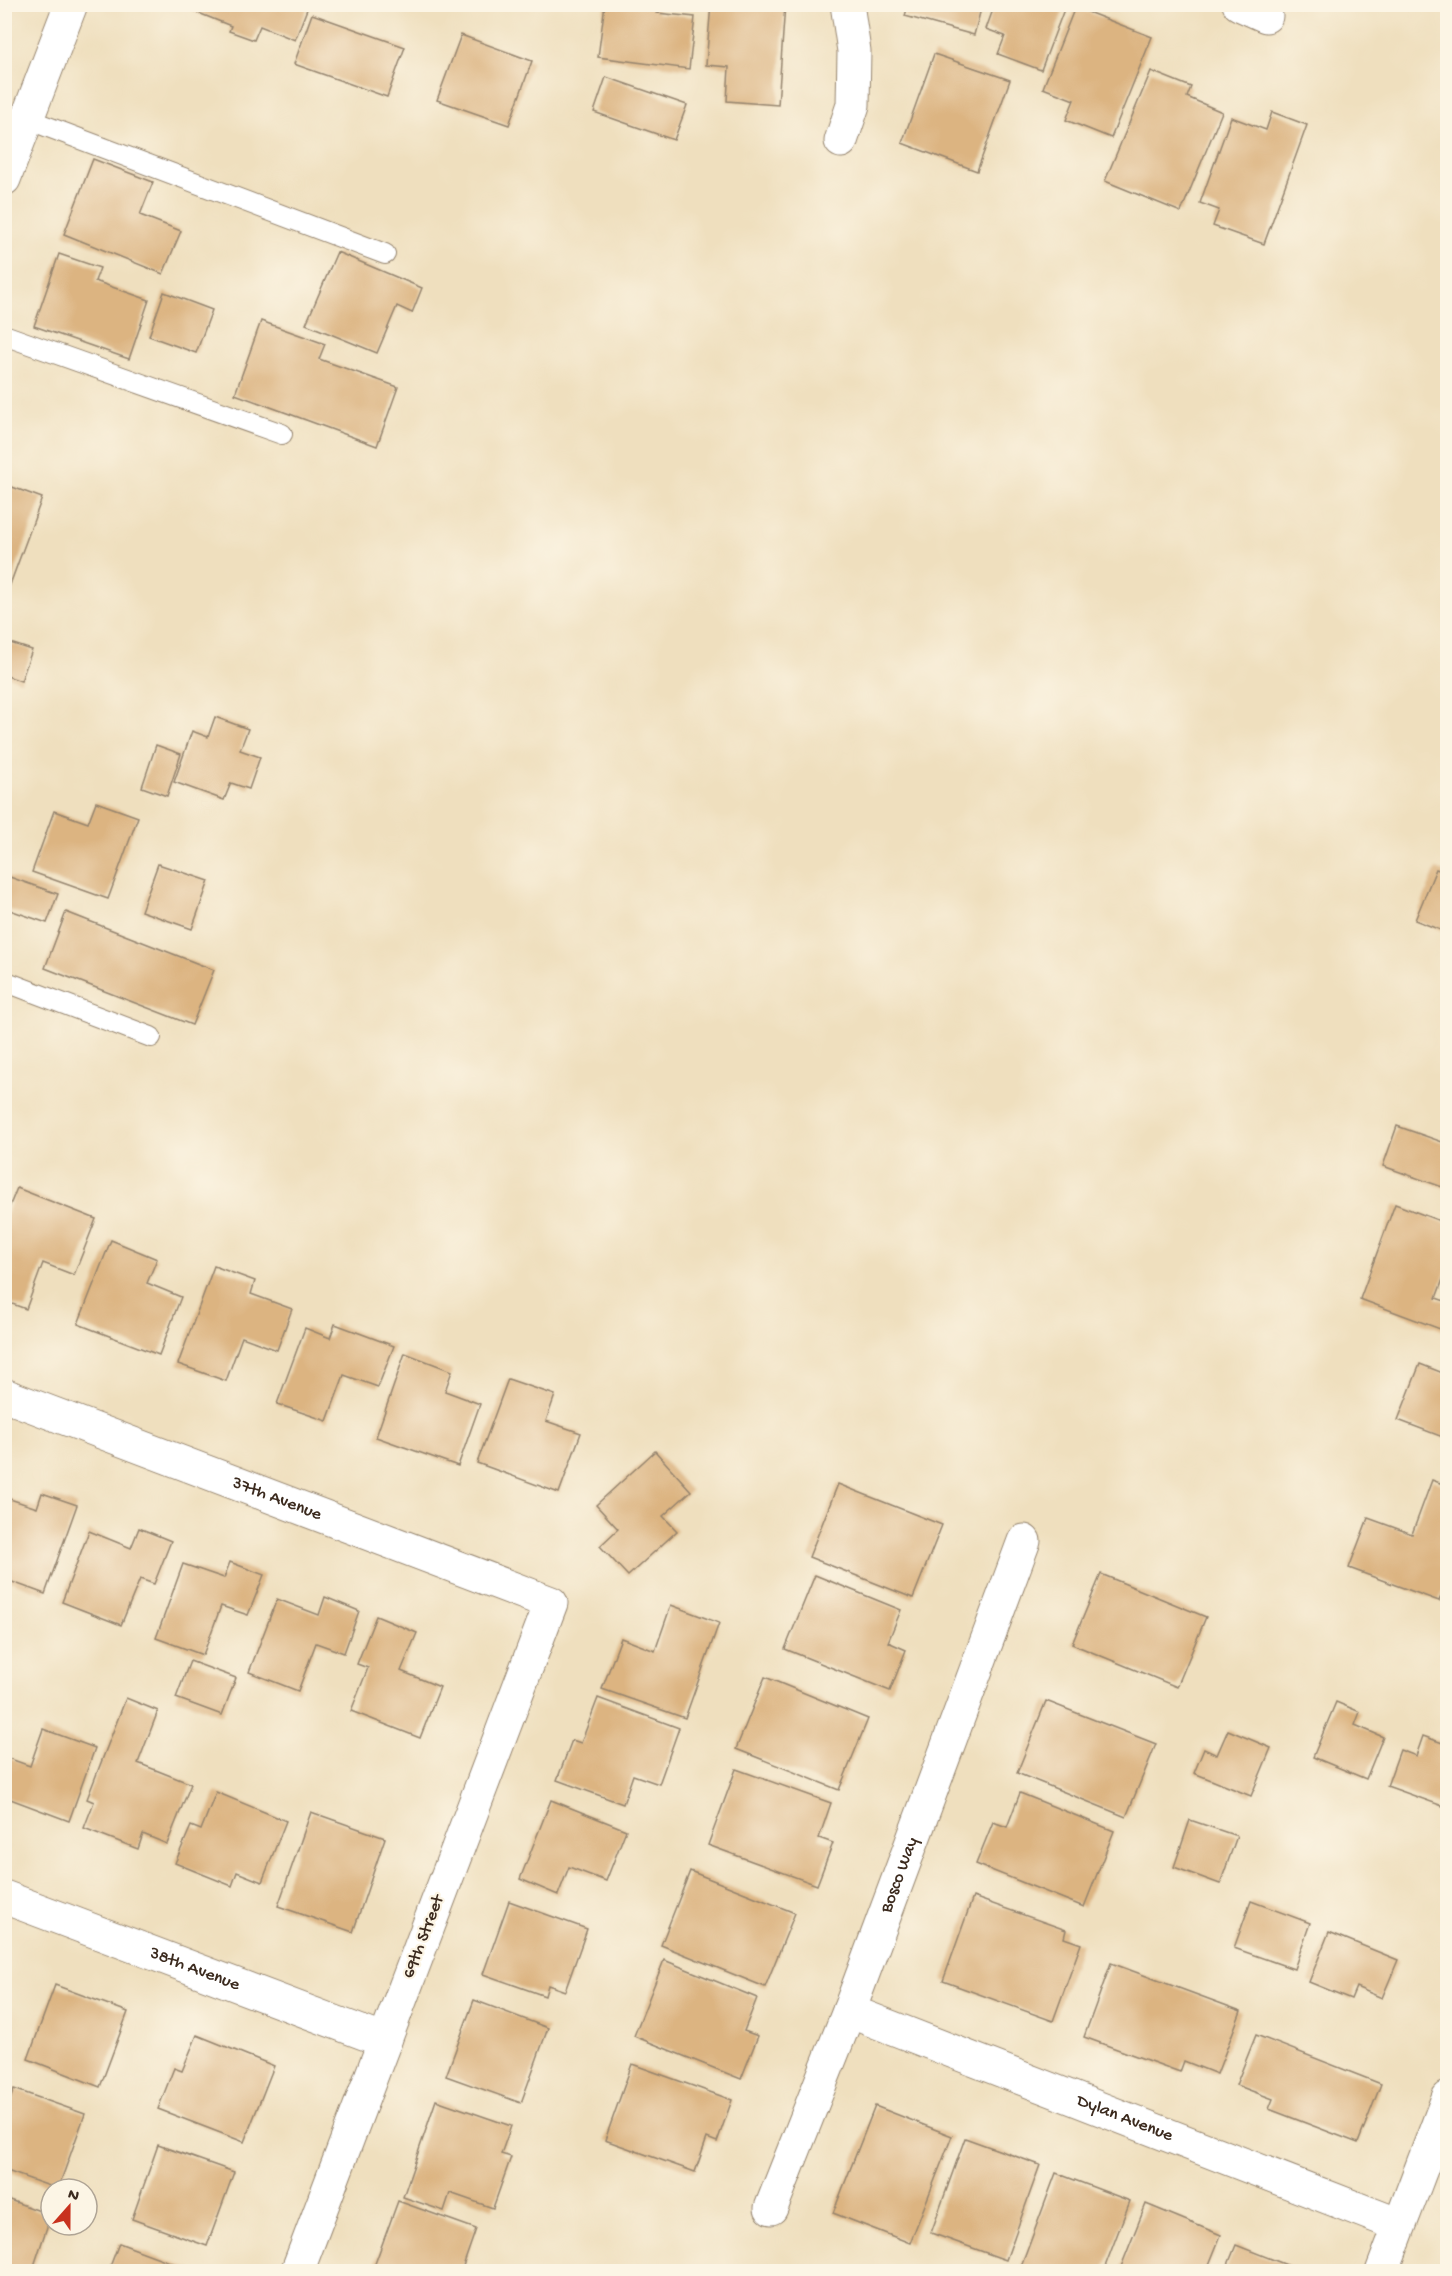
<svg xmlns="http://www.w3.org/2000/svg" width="1452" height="2276" font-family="'Gochi Hand',sans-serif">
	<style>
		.building { fill: #dcb481 }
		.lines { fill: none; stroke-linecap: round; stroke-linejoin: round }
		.service-casing { stroke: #95846e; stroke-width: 22 }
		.minor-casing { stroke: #95846e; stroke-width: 35 }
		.service { stroke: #fff; stroke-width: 20 }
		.minor { stroke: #fff; stroke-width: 33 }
		.labels { text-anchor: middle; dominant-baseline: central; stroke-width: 4.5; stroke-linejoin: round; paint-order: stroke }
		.street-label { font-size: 18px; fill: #3b2a1e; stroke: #fcf5e5 }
	</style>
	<rect width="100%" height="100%" fill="#fcf5e5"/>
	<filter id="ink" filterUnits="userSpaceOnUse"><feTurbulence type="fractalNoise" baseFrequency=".0167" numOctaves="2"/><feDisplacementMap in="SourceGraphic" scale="12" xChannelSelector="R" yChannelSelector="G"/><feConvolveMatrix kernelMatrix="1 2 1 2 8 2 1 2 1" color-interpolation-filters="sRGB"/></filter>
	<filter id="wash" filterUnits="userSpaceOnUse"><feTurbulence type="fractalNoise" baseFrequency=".008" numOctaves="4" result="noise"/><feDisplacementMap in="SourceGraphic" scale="24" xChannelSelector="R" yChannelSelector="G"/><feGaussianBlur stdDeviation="1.35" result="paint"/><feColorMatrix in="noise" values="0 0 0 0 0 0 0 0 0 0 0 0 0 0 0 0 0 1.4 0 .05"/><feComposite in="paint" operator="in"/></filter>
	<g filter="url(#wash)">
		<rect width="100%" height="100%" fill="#efdfbe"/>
		<g id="blocks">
			<g class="building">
				<polygon points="176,4 309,4 295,40 260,26 254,40 229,31 231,26"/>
				<polygon points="605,4 658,7 657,13 695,17 689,69 598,57"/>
				<polygon points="711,4 785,4 778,105 727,101 729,67 706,65"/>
				<polygon points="995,4 1066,4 1041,70 998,54 1005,36 986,29"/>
				<polygon points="908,5 982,5 974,35 905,16"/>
				<polygon points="1075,7 1152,37 1111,138 1066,120 1074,100 1043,88"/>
				<polygon points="312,14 405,47 387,97 294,64"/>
				<polygon points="461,35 532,61 509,125 437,100"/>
				<polygon points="934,54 1010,80 977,171 902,143"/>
				<polygon points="1151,71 1191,87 1187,97 1222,112 1181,212 1105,181"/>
				<polygon points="606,77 687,105 674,140 594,112"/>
				<polygon points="1272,112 1307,125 1264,244 1213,226 1219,210 1200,203 1231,117 1266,130"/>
				<polygon points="93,159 153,182 140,215 181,231 163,274 64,234"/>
				<polygon points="337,252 422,288 412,313 397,306 377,353 306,324"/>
				<polygon points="59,254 100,268 95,281 149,300 129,359 34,326"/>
				<polygon points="164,292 212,310 196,353 149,336"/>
				<polygon points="261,321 325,344 319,359 398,387 377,446 235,394"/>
				<polygon points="4,484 42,498 8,590 4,589"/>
				<polygon points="4,641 32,650 21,681 7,676 4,682"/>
				<polygon points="215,717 248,729 240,750 260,757 249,789 231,783 224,800 174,782 192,731 208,737"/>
				<polygon points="156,745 181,754 167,796 142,787"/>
				<polygon points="96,802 138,817 108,899 32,872 54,811 88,823"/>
				<polygon points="158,864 209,881 192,929 141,911"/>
				<polygon points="1436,869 1448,873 1448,933 1415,920"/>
				<polygon points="4,875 58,894 47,923 4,908"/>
				<polygon points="66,912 214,970 192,1025 45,968"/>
				<polygon points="1397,1126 1448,1144 1448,1189 1383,1166"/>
				<polygon points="17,1188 96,1219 74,1275 43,1263 26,1309 4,1301 4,1220"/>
				<polygon points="1395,1204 1448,1224 1448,1266 1436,1298 1448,1302 1448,1332 1360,1299"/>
				<polygon points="111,1240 157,1259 147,1283 181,1297 159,1355 78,1324"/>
				<polygon points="214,1266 255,1281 251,1294 292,1309 277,1350 242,1337 226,1381 178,1364"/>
				<polygon points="335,1324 394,1346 378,1387 344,1375 327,1421 277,1404 305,1328 330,1338"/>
				<polygon points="405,1353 452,1371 445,1391 480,1404 458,1466 376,1437"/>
				<polygon points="1420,1364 1448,1375 1448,1439 1398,1420"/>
				<polygon points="508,1379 555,1395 546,1421 581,1433 559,1493 477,1463"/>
				<polygon points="655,1451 691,1491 663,1516 677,1531 628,1576 600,1546 618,1529 596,1505"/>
				<polygon points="1432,1480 1448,1486 1448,1579 1439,1601 1349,1568 1368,1518 1412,1534"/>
				<polygon points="838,1484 942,1525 913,1598 809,1557"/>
				<polygon points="42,1493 77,1505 45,1594 4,1579 4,1497 37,1508"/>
				<polygon points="139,1528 171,1541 154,1584 140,1579 121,1625 62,1602 89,1531 131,1548"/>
				<polygon points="230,1562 264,1575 248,1615 221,1606 203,1655 156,1638 183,1564 224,1578"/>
				<polygon points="1101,1574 1206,1617 1177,1687 1072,1644"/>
				<polygon points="815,1575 901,1610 888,1642 906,1650 890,1691 785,1649"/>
				<polygon points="325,1597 359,1611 344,1653 316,1643 298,1691 249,1672 277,1599 319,1615"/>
				<polygon points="671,1605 719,1623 685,1718 602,1689 621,1638 655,1651"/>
				<polygon points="376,1616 417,1633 401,1671 440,1687 420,1738 351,1711 368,1668 357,1664"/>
				<polygon points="190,1661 236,1678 222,1715 176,1698"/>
				<polygon points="765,1677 868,1719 839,1790 736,1749"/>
				<polygon points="126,1698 158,1711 138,1763 191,1784 167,1844 143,1834 138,1849 84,1828 94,1802 87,1799"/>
				<polygon points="598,1698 679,1728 659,1784 633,1775 623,1804 557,1780 572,1740 581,1743"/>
				<polygon points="1046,1701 1156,1744 1126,1817 1017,1773"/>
				<polygon points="1336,1702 1360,1712 1355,1725 1383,1737 1366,1779 1313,1757"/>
				<polygon points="43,1729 95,1748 69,1821 5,1797 5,1757 30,1766"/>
				<polygon points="1228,1730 1271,1748 1251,1796 1194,1773 1204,1749 1217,1755"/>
				<polygon points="1423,1736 1448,1745 1443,1759 1448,1761 1448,1808 1387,1786 1400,1750 1416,1756"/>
				<polygon points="736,1769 831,1803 819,1838 833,1843 817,1885 708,1845"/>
				<polygon points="216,1792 286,1821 262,1882 237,1872 232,1886 175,1863 191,1826 201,1830"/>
				<polygon points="1020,1793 1114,1831 1084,1907 976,1864 993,1822 1007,1827"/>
				<polygon points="551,1800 626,1830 606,1881 569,1867 558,1895 520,1879"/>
				<polygon points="311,1812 385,1838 353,1932 278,1906"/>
				<polygon points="1190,1820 1237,1836 1220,1884 1174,1867"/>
				<polygon points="690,1871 795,1913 765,1987 661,1945"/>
				<polygon points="973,1897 1066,1930 1064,1938 1081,1944 1053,2021 943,1981"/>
				<polygon points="509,1901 587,1929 565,1991 548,1985 545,1996 483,1974"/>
				<polygon points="1251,1901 1310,1923 1294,1969 1234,1948"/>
				<polygon points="1329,1932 1398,1960 1382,1998 1356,1987 1351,1999 1309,1982"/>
				<polygon points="664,1960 757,1998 744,2031 758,2036 741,2079 634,2036"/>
				<polygon points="1111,1963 1241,2011 1217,2074 1184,2061 1180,2072 1084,2037"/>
				<polygon points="55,1985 128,2012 100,2087 28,2059"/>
				<polygon points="474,2000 548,2028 521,2103 446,2076"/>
				<polygon points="197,2035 274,2066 244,2142 158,2109 174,2068 182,2071"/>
				<polygon points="1256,2035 1381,2084 1358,2143 1269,2109 1273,2099 1236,2085"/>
				<polygon points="632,2064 732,2100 717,2142 707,2138 695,2172 605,2140"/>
				<polygon points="14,2089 85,2114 58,2189 4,2170 4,2116"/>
				<polygon points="436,2100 511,2126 501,2154 511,2157 493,2208 450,2193 444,2211 403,2197"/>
				<polygon points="875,2106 952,2136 910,2243 833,2213"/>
				<polygon points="965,2138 1040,2165 1006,2260 931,2233"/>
				<polygon points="158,2145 234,2172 207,2246 132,2219"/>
				<polygon points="1056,2173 1130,2201 1103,2272 1034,2272 1021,2267"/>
				<polygon points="4,2198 51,2215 32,2272 4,2272"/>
				<polygon points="398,2201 476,2229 461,2272 372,2272"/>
				<polygon points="1146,2204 1221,2235 1206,2272 1119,2272"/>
				<polygon points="119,2243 194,2271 194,2272 108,2272"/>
				<polygon points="1236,2245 1302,2271 1302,2272 1225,2272"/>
			</g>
		</g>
	</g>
	<g filter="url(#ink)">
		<use href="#blocks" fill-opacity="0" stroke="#95846e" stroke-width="1.5"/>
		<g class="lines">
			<g class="service-casing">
				<g id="service">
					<polyline points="27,119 385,254"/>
					<polyline points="4,335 282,434"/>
					<polyline points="4,981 151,1037"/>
				</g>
			</g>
			<g class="minor-casing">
				<g id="minor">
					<polyline points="1239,4 1266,16"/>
					<polyline points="841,141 853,105 854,51 847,4"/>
					<polyline points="4,179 71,4"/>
					<path id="s1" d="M4 1395 551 1603 297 2272"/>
					<path id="s2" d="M4 1897 385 2041"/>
					<path id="s3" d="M849 2011 1399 2225"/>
					<path id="s4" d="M771 2208 849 2011 1024 1541"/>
					<polyline points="1382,2272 1448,2098"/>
				</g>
			</g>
			<use href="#service" class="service"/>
			<use href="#minor" class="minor"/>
		</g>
	</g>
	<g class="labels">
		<g class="street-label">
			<text stroke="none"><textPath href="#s1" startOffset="292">37th Avenue</textPath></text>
			<text stroke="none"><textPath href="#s4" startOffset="357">Bosco Way</textPath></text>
			<text transform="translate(424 1937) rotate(-69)">69th Street</text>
			<text stroke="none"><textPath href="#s2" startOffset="204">38th Avenue</textPath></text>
			<text stroke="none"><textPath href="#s3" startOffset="296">Dylan Avenue</textPath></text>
		</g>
	</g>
	<rect width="1452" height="2276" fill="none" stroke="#fcf5e5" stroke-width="24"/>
	<g transform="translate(69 2207) rotate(21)"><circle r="28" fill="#fcf5e5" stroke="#afa495" stroke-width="1.5"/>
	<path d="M0-4.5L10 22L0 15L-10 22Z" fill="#c8321e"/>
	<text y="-9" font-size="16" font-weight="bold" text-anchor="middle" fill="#3b2a1e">N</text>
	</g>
</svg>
